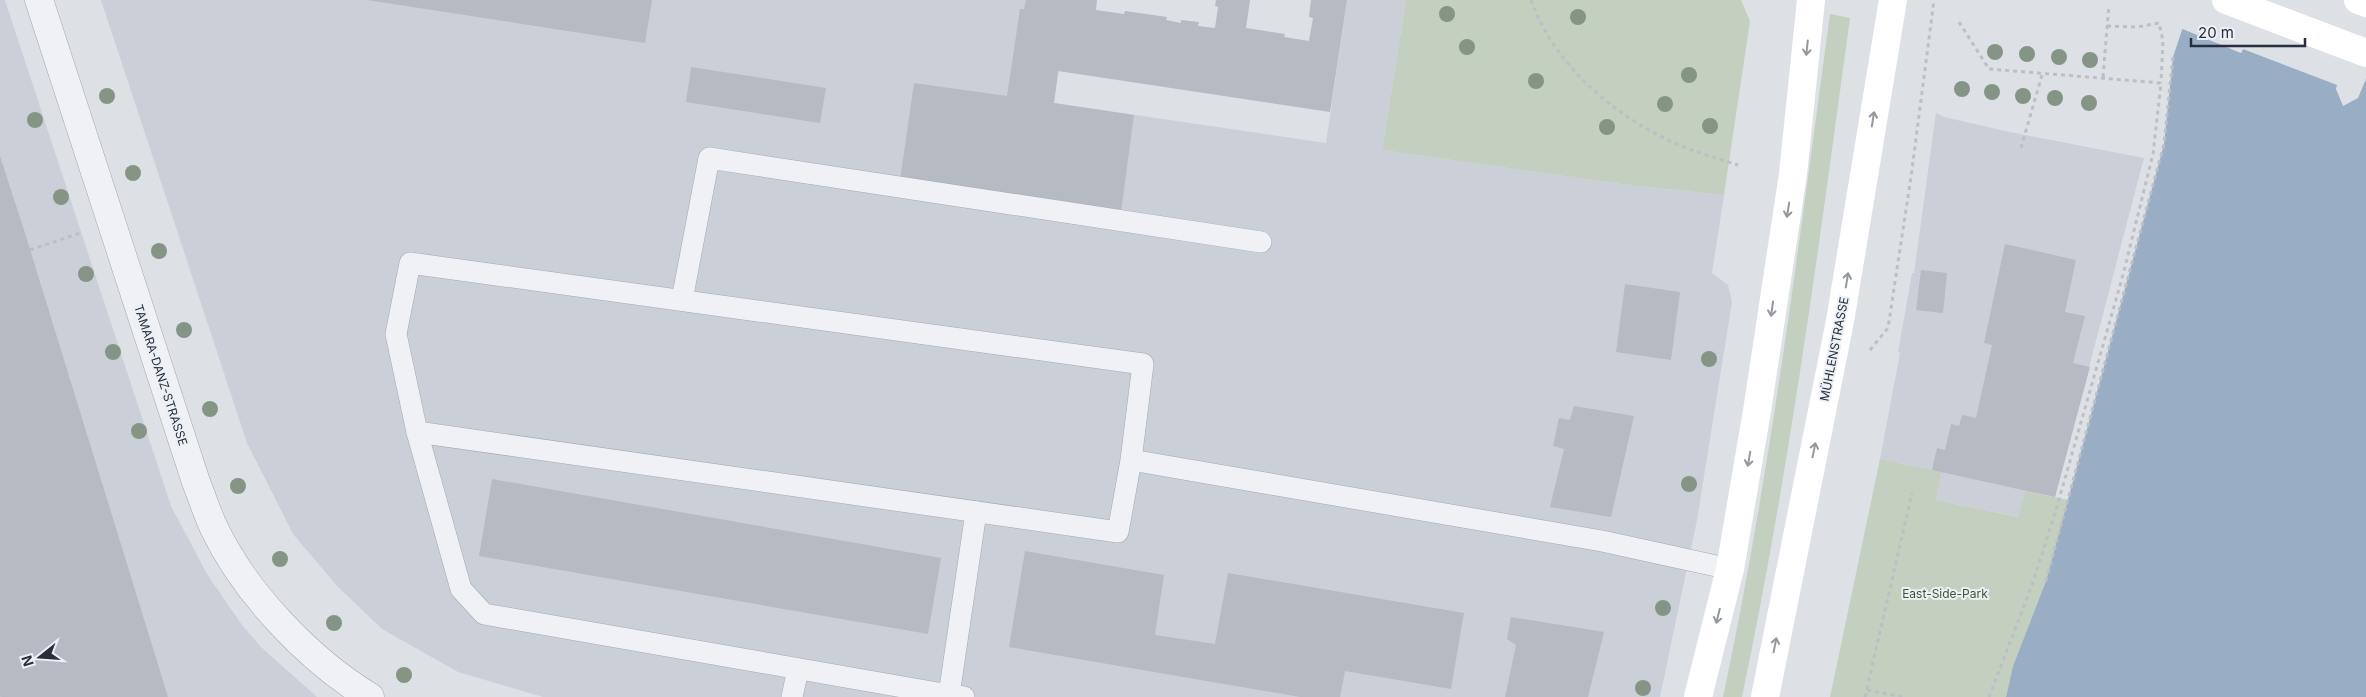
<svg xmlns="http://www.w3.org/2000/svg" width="2366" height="697" font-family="Inter,sans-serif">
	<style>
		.built { fill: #cbd0d8 }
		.green { fill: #c3d0bf }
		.water { fill: #99aec5 }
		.pier { fill: #dde1e6 }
		.building { fill: #b5bac3 }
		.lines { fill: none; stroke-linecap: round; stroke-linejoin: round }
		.lane-casing { stroke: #a3a8b0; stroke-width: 22 }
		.street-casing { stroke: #a3a8b0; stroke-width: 29 }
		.path { stroke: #bcbfc5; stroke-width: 3; stroke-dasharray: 4 4; stroke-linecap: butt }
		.lane { stroke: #f0f1f5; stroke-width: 21 }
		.street { stroke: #f0f1f5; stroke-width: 28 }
		.secondary { stroke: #fff; stroke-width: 28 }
		.tree { fill: #849585 }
		.oneway { stroke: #93979e }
		.labels { text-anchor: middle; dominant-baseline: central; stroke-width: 4; stroke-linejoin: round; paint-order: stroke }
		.street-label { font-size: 12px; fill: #272f3c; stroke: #eceff4 }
		.park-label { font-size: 12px; fill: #3b5735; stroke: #eceff4 }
	</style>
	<rect width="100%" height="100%" fill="#dde1e6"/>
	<g class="built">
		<polygon points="0,0 5,0 171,506 207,574 242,625 261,647 317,697 0,697"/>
		<polygon points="101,0 1069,0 1054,103 1326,143 1347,0 1406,0 1382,150 1628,185 1724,195 1712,273 1728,285 1732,302 1697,520 1660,697 543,697 458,672 382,629 337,586 293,534 247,443"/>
		<polygon points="1936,113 1944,117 2010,132 2144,158 2055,497 2025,491 2019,517 1936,500 1942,472 1880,459 1900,353 1898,352 1912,273 1914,273"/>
	</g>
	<g class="green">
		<polygon points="1406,0 1741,0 1750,21 1724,195 1628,185 1382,150"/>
		<path d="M1830 14 1850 18C1819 246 1789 473 1742 697H1723C1771 471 1799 242 1830 14Z"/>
		<polygon points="1880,459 1942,472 1936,500 2018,517 2025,491 2068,500 2046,581 2013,666 2006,697 1830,697"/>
	</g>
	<polygon class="water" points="2192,0 2230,48 2241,53 2266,0 2366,12 2336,89 2343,106 2358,98 2366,79 2366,697 2006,697 2013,666 2046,581 2164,144 2173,57"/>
	<polygon class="pier" points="2189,0 2253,0 2233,47 2240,49 2263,0 2366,0 2366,19 2339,91 2336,89 2337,85 2243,49 2241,53 2180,28"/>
	<g class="building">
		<polygon points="367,0 652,0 645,43"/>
		<polygon points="1026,0 1097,0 1096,10 1124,14 1125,11 1167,17 1166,20 1181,23 1181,20 1199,22 1198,26 1215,28 1218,7 1215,6 1216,0 1250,0 1246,28 1285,34 1284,37 1309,41 1313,18 1309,17 1311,0 1347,0 1330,112 1058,71 1054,103 1134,115 1121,212 900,180 914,83 1007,96 1020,9 1024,9"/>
		<polygon points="691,67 826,88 820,123 686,102"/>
		<polygon points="0,156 24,230 168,697 0,697"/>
		<polygon points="2005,244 2076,260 2065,312 2085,316 2073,363 2090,367 2055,497 1932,470 1937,448 1945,450 1951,424 1959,426 1962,415 1976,418 1992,345 1984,343"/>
		<polygon points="1921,270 1947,273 1943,313 1916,310"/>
		<polygon points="1625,284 1680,292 1671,360 1616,352"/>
		<polygon points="1574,406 1634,416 1611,517 1550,507 1564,449 1553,446 1559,418 1570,420"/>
		<polygon points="492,479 941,558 928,634 479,556"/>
		<polygon points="1025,551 1164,575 1155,635 1215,644 1228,573 1464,613 1451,689 1345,671 1340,697 1300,697 1009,647"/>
		<polygon points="1511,617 1604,632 1588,697 1505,697 1516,645 1507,639"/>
	</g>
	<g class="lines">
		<g class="lane-casing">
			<g id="lane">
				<polyline points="682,300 709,158 1261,242"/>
				<polyline points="417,432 461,589 484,614 949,695"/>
				<polyline points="1131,460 1118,532 417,432 396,334 410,263 1143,364 1131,460 1602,541 1730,569"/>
				<polyline points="792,697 798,669"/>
				<polyline points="964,697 949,695 976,512"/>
			</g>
		</g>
		<g class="street-casing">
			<path id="street" d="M39 0 196 482C202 497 207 513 214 528 245 593 309 660 370 697"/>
		</g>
		<g class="path">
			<path d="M1531 0C1555 67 1618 120 1684 147 1702 154 1720 159 1738 165"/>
			<polyline points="1959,22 1989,69 2161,83 2153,154 2123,275 2056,510 2032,585 1989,697"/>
			<polyline points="2107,26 2137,27 2159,23 2163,41 2161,83"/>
			<polyline points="2103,77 2109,5"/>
			<polyline points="2021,148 2042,75"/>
			<polyline points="30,250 80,233"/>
			<polyline points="1870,350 1888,328 1911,177 1934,0"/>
			<polyline points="2046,581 2164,144 2173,57"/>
			<polyline points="1867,690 1904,697"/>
			<polyline points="0,696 0,697"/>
			<polyline points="1865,697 1912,493"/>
		</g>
		<use href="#lane" class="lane"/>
		<use href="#street" class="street"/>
		<g class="secondary">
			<polyline points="2226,0 2366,53"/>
			<polyline points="2358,0 2366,3"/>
			<polyline points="1698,697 1730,569 1757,411 1793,174 1811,0"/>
			<polyline points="1765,697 1840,321 1893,0"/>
		</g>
	</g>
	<g class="tree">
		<circle cx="1447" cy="14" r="8"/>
		<circle cx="1578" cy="17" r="8"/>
		<circle cx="1467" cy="47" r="8"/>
		<circle cx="1995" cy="52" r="8"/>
		<circle cx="2027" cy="54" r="8"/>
		<circle cx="2059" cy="57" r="8"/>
		<circle cx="2090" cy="60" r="8"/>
		<circle cx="1689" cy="75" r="8"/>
		<circle cx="1536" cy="81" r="8"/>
		<circle cx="1962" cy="89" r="8"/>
		<circle cx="1992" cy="92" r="8"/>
		<circle cx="107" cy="96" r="8"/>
		<circle cx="2023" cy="96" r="8"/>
		<circle cx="2055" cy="98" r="8"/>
		<circle cx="2089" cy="103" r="8"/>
		<circle cx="1665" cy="104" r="8"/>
		<circle cx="35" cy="120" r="8"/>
		<circle cx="1710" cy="126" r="8"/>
		<circle cx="1607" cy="127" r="8"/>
		<circle cx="133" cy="173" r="8"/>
		<circle cx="61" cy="197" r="8"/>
		<circle cx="159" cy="251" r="8"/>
		<circle cx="86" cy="274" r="8"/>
		<circle cx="184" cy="330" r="8"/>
		<circle cx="113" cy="352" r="8"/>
		<circle cx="1709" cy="359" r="8"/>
		<circle cx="210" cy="409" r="8"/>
		<circle cx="139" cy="431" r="8"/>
		<circle cx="1689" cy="484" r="8"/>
		<circle cx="238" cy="486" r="8"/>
		<circle cx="280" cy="559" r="8"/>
		<circle cx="1663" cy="608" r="8"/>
		<circle cx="334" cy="623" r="8"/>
		<circle cx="404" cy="675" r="8"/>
		<circle cx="1643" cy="688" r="8"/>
	</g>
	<defs><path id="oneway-shaft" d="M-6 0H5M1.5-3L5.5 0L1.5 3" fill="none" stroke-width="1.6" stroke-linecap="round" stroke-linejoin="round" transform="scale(1.25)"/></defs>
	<g class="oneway">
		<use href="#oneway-shaft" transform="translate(1807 48) rotate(96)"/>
		<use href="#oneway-shaft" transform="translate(1873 119) rotate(-81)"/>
		<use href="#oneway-shaft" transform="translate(1788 210) rotate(99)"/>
		<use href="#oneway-shaft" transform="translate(1847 280) rotate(-81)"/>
		<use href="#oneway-shaft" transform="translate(1772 309) rotate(98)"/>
		<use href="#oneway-shaft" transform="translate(1814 450) rotate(-79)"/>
		<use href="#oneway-shaft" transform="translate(1749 459) rotate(100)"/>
		<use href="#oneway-shaft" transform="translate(1718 616) rotate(104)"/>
		<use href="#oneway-shaft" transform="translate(1775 645) rotate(-79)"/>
	</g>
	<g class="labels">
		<g class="street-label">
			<text transform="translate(1834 349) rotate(-79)">MÜHLENSTRASSE</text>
			<text transform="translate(161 375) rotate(72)">TAMARA-DANZ-STRASSE</text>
		</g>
		<g class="park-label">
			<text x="1945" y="593">East-Side-Park</text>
		</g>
	</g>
	<g transform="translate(40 657) rotate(253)" stroke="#eceff4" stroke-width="4" paint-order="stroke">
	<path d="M0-4L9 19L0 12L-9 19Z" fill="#272f3c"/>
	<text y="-8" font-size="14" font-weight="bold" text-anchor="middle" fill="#272f3c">N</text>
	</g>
	<path d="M2191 38v8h114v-8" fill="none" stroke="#272f3c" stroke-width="2.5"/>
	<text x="2198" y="38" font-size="15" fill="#272f3c" stroke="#eceff4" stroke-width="4" paint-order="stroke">20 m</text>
</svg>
